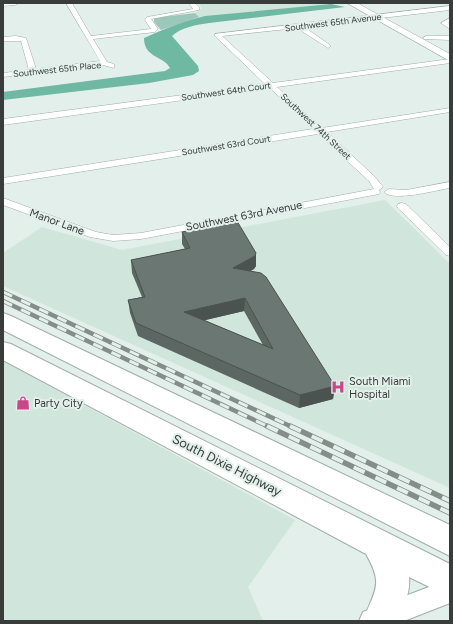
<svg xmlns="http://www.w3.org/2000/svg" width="453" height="624" font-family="Figtree,sans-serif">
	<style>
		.built { fill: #d0e6dd }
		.green { fill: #9cc8b9 }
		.water { fill: #6fb8a1 }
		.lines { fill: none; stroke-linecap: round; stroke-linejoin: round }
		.minor-casing { stroke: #a0ada8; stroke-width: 1 }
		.tertiary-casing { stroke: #a0ada8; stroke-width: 2 }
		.secondary-casing { stroke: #a0ada8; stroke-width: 1 }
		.trunk-casing { stroke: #a0ada8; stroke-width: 2 }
		.minor { fill: #fff; fill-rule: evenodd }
		.tertiary { fill: #fff; fill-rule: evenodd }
		.secondary { fill: #fff; fill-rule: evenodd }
		.trunk { fill: #fff; fill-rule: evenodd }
		.rail-far1-casing { stroke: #848d89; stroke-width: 4.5 }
		.rail-casing { stroke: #848d89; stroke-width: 5.5 }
		.rail-far1 { stroke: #e2efea; stroke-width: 3; stroke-dasharray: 10; stroke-linecap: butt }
		.rail { stroke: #e2efea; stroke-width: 4; stroke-dasharray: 12; stroke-linecap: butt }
		.wall { fill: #5c6663; fill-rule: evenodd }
		.shaded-wall { fill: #4b5350 }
		.building { fill: #6b7773; stroke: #4b5350; fill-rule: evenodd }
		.labels { text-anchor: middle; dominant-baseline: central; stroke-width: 4; stroke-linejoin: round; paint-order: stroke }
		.far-street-label { font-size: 9px; fill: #383d3b; stroke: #e2efea }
		.street-label { font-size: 11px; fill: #383d3b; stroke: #e2efea }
		.poi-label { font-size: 11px; fill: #383d3b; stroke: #e2efea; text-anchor: start }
		.near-street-label { font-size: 13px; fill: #383d3b; stroke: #e2efea }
	</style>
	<rect width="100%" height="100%" fill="#e2efea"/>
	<g class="built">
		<polygon points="197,3 340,3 199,17 195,13 202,8"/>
		<polygon points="385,200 450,264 450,488 3,286 3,253 42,227 122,250"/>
		<polygon points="3,361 295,520 248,587 263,621 3,621"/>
	</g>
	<polygon class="green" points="195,13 199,17 161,30 154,22 154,18"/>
	<path class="water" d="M331 4 345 7 209 23C197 25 181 27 172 36L198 66 199 71 193 75 149 83 3 100V92L165 71 170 68C164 56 144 58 144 38 164 29 184 21 205 16Z"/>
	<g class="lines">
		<g class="minor-casing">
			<g id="minor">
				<polygon points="66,3 72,3 91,36 151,29 145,20 147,17 193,9 189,3 195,3 199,7 199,10 151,19 158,29 155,32 93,39 107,62 114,64 114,68 103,65 3,77 3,73 29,70 21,41 3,41 3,37 16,36 26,38 36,69 100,61"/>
				<polygon points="450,6 450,10 304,27 330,45 330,47 328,48 297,28 222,36 273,83 450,59 450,63 277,87 322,128 450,108 450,112 327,132 375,177 383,187 379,190 380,192 379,194 141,239 113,241 90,237 3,205 3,198 96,232 113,235 141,233 374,189 369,181 318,134 3,184 3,178 313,129 270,88 3,125 3,119 265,84 215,36 215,34"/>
				<polygon points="450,18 450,22 448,23 450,24 450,29 441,23"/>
				<polygon points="426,36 450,36 450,40 424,39 423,38"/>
				<path d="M450 182V188C437 190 393 202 384 192L389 189 406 190Z"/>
				<polygon points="402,203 406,204 450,247 450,256 446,255 398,208 397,206 398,204"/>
			</g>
		</g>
		<g class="tertiary-casing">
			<polygon id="tertiary" points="450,579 450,603 404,621 359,621 363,612"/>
		</g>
		<g class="secondary-casing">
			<g id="secondary">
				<polygon points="3,3 19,3 15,5 3,6"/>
				<polygon points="347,3 357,3 450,54 450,61"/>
			</g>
		</g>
		<g class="trunk-casing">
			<g id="trunk">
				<polygon points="3,313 11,316 450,525 450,556 3,330"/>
				<path d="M3 342 11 344 450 564V597L409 577C411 592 403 608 397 621H365L364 618C376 588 383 584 366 554L3 360Z"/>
			</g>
		</g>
		<use href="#minor" class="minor"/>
		<use href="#tertiary" class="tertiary"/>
		<use href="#secondary" class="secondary"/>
		<use href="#trunk" class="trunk"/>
		<g class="rail-far1-casing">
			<g id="rail-far1">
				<polyline points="3,292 292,427"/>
				<polyline points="3,301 269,427"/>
			</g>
		</g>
		<g class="rail-casing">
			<g id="rail">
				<polyline points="267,426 450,513"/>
				<polyline points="290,426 450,501"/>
			</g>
		</g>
		<use href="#rail-far1" class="rail-far1"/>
		<use href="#rail" class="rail"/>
	</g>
	<path class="wall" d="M182 232 256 266 254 269 250 271 335 386 333 399 299 408 138 336 130 313 128 300 142 297 132 273 131 260 185 249 182 244ZM244 311 263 345 204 320Z"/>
	<g class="shaded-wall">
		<polygon points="256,253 256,266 254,269 233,281 233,268"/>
		<polygon points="245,298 244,311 185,325 184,312"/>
		<polygon points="335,386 333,399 299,408 300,395"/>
	</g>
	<path class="building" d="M237 221 256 253 255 256 233 268 261 273 266 277 335 386 300 395 136 323 128 300 145 297 131 260 190 248 182 232ZM245 298 273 349 184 312Z"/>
	<defs>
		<g id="hospital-bare" transform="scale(1.08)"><path d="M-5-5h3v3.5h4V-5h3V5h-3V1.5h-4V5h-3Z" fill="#ca468b" stroke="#e2efea" stroke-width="2.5" paint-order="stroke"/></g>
		<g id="shop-bare" transform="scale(1.08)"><path d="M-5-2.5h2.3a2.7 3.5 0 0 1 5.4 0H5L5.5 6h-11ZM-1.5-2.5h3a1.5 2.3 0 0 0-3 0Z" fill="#ca468b" stroke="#e2efea" stroke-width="2.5" paint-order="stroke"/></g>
	</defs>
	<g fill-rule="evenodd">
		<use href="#hospital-bare" x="338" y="387"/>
		<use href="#shop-bare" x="23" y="403"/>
	</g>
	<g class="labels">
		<g class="far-street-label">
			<text transform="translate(333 22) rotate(-7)">Southwest 65th Avenue</text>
			<text transform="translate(57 69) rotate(-6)">Southwest 65th Place</text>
			<text transform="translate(226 91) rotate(-8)">Southwest 64th Court</text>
			<text transform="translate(316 126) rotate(43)">Southwest 74th Street</text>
			<text transform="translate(226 145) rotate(-9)">Southwest 63rd Court</text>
		</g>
		<g class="street-label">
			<text transform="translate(244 216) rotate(-11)">Southwest 63rd Avenue</text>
			<text transform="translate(57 222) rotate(20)">Manor Lane</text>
		</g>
		<g class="poi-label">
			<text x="349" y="381">South Miami<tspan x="349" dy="13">Hospital</tspan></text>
			<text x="34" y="403">Party City</text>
		</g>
		<g class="near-street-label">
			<text transform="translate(227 465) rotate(27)">South Dixie Highway</text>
		</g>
	</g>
	<rect width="453" height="624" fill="none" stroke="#383d3b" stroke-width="8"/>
</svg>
